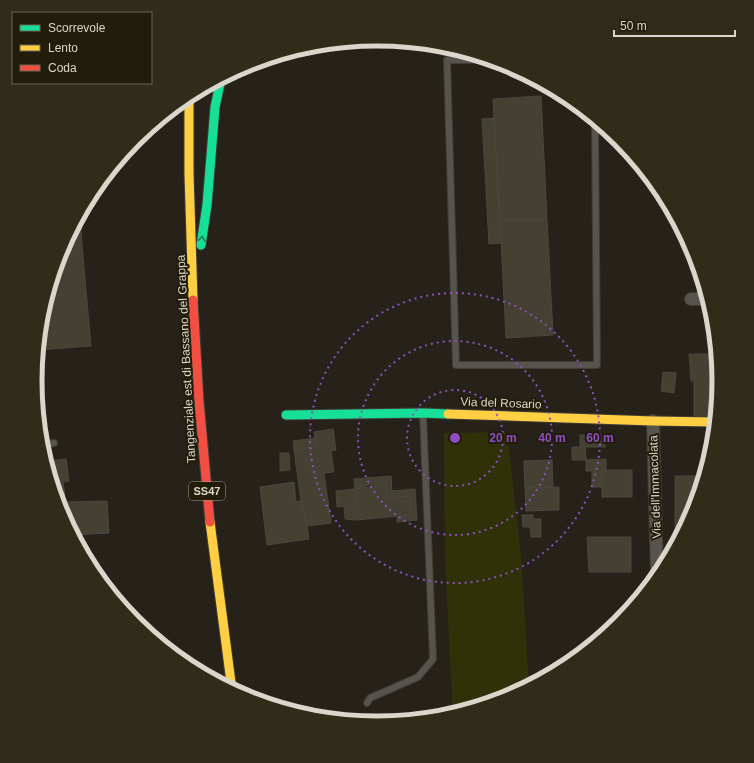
<svg xmlns="http://www.w3.org/2000/svg" width="754" height="763" font-family="Arial,sans-serif">
	<style>
		.green { fill: #2f3209 }
		.building { fill: #444032; stroke: #4a473e }
		.lines { fill: none; stroke-linecap: round; stroke-linejoin: round }
		.lane-casing { stroke: #403c35; stroke-width: 8 }
		.street-casing { stroke: #403c35; stroke-width: 14 }
		.fast-casing { stroke: #403c35; stroke-width: 11 }
		.slow-casing { stroke: #403c35; stroke-width: 11 }
		.jam-casing { stroke: #403c35; stroke-width: 11 }
		.lane { stroke: #56544d; stroke-width: 6 }
		.street { stroke: #56544d; stroke-width: 12 }
		.fast { stroke: #16e098; stroke-width: 9 }
		.slow { stroke: #ffcf43; stroke-width: 9 }
		.jam { stroke: #f24e42; stroke-width: 9 }
		.oneway { stroke: #1c7e51 }
		.ring { fill: none; stroke: #8e4ec1; stroke-width: 2; stroke-dasharray: 2 4 }
		.labels { text-anchor: middle; dominant-baseline: central; stroke-width: 4; stroke-linejoin: round; paint-order: stroke }
		.shield { fill: #221c0a; stroke: #a39e91; stroke-width: 1 }
		.shield-label { font-size: 11px; font-weight: bold; fill: #dad6cb }
		.street-label { font-size: 12px; fill: #dad6cb; stroke: #221c0a }
		.rim { fill: none; stroke: #dad6cb; stroke-width: 5 }
		.centre { fill: #8e4ec1; stroke: #221c0a; stroke-width: 2 }
		.ring-label { font-size: 12px; text-anchor: middle; font-weight: bold; fill: #8e4ec1; stroke: #221c0a; stroke-width: 4; stroke-linejoin: round; paint-order: stroke }
	</style>
	<rect width="100%" height="100%" fill="#262219"/>
	<polygon class="green" points="507,432 521,555 529,686 508,698 453,714 451,678 445,559 444,433"/>
	<g class="building">
		<polygon points="541,96 547,219 499,221 493,99"/>
		<polygon points="494,118 501,243 489,244 482,119"/>
		<polygon points="80,215 82,244 64,246"/>
		<polygon points="547,219 553,335 506,338 500,221"/>
		<polygon points="82,244 91,346 38,350 42,315 61,250 64,246"/>
		<polygon points="689,354 708,354 710,394 718,394 715,419 694,419 694,381 691,381"/>
		<polygon points="663,372 676,373 674,393 661,391"/>
		<polygon points="333,429 336,450 331,451 334,472 324,473 331,523 307,526 301,501 294,450 316,447 314,432"/>
		<rect x="580" y="435" width="25" height="12"/>
		<polygon points="315,438 316,447 294,450 293,441"/>
		<polygon points="572,447 585,447 586,460 572,460"/>
		<polygon points="280,453 289,453 290,470 280,471"/>
		<polygon points="66,459 69,481 63,482 65,496 56,497 49,473 48,461"/>
		<polygon points="606,459 606,470 602,470 602,487 592,487 592,471 586,471 586,460"/>
		<polygon points="552,460 553,487 525,488 524,461"/>
		<rect x="602" y="470" width="30" height="27"/>
		<polygon points="391,476 392,491 415,489 417,520 397,522 397,517 411,515 410,496 387,498 386,483 369,485 355,489 354,479"/>
		<polygon points="675,476 704,476 693,513 680,536 675,536"/>
		<polygon points="294,482 296,502 301,501 307,526 309,539 267,545 260,487"/>
		<polygon points="386,483 387,498 410,496 411,515 356,520 345,519 344,506 356,505 355,489 370,487"/>
		<polygon points="559,487 559,510 526,511 525,488"/>
		<polygon points="355,489 356,505 337,507 336,491"/>
		<polygon points="107,501 109,533 73,535 68,526 67,502"/>
		<polygon points="522,515 533,515 533,519 541,519 541,537 531,537 530,527 523,527"/>
		<polygon points="587,537 631,537 631,572 589,572"/>
	</g>
	<g class="lines">
		<g class="lane-casing">
			<g id="lane">
				<polyline points="490,60 447,60 456,365 597,365 595,120"/>
				<polyline points="41,445 54,443"/>
				<polyline points="367,703 370,698 418,677 433,659 423,414"/>
			</g>
		</g>
		<g class="street-casing">
			<g id="street">
				<polyline points="691,299 708,299"/>
				<polyline points="653,421 657,576"/>
			</g>
		</g>
		<g class="fast-casing">
			<g id="fast">
				<polyline points="201,245 207,205 215,107 221,79"/>
				<polyline points="286,415 423,413 448,414"/>
			</g>
		</g>
		<g class="slow-casing">
			<g id="slow">
				<polyline points="189,96 189,174 193,300"/>
				<polyline points="448,414 653,421 715,422"/>
				<polyline points="210,522 232,690"/>
			</g>
		</g>
		<g class="jam-casing">
			<polyline id="jam" points="193,300 199,401 210,522"/>
		</g>
		<use href="#lane" class="lane"/>
		<use href="#street" class="street"/>
		<use href="#fast" class="fast"/>
		<use href="#slow" class="slow"/>
		<use href="#jam" class="jam"/>
	</g>
	<defs><path id="oneway-chevron" d="M-2-3.5L2.5 0L-2 3.5" fill="none" stroke-width="1.6" stroke-linecap="round" stroke-linejoin="round"/></defs>
	<use class="oneway" href="#oneway-chevron" transform="translate(202 239) rotate(-81)"/>
	<g class="ring">
		<circle cx="455" cy="438" r="48"/>
		<circle cx="455" cy="438" r="97"/>
		<circle cx="455" cy="438" r="145"/>
	</g>
	<g class="labels">
		<rect class="shield" x="189" y="482" width="36" height="18" rx="3"/>
		<g class="shield-label">
			<text x="207" y="491">SS47</text>
		</g>
		<g class="street-label">
			<text transform="translate(186 359) rotate(-93)">Tangenziale est di Bassano del Grappa</text>
			<text transform="translate(501 403) rotate(2)">Via del Rosario</text>
			<text transform="translate(655 487) rotate(-92)">Via dell'Immacolata</text>
		</g>
	</g>
	<path d="M0 0H754V763H0ZM42 381a335 335 0 1 1 670 0a335 335 0 1 1-670 0Z" fill="#312b19" fill-rule="evenodd"/>
	<path class="rim" d="M42 381a335 335 0 1 1 670 0a335 335 0 1 1-670 0Z"/>
	<circle cx="455" cy="438" r="6" class="centre"/>
	<g class="ring-label">
		<text x="503" y="442">20 m</text>
		<text x="552" y="442">40 m</text>
		<text x="600" y="442">60 m</text>
	</g>
	<rect x="12" y="12" width="140" height="72" fill="#221c0a" stroke="#6c6657"/>
	<rect x="20" y="25" width="20" height="6" fill="#16e098" stroke="#6c6657"/>
	<text x="48" y="32" font-size="12" fill="#dad6cb">Scorrevole</text>
	<rect x="20" y="45" width="20" height="6" fill="#ffcf43" stroke="#6c6657"/>
	<text x="48" y="52" font-size="12" fill="#dad6cb">Lento</text>
	<rect x="20" y="65" width="20" height="6" fill="#f24e42" stroke="#6c6657"/>
	<text x="48" y="72" font-size="12" fill="#dad6cb">Coda</text>
	<path d="M614 30v6h121v-6" fill="none" stroke="#dad6cb" stroke-width="2"/>
	<text x="620" y="30" font-size="12" fill="#dad6cb" stroke="#221c0a" stroke-width="3" paint-order="stroke">50 m</text>
</svg>
